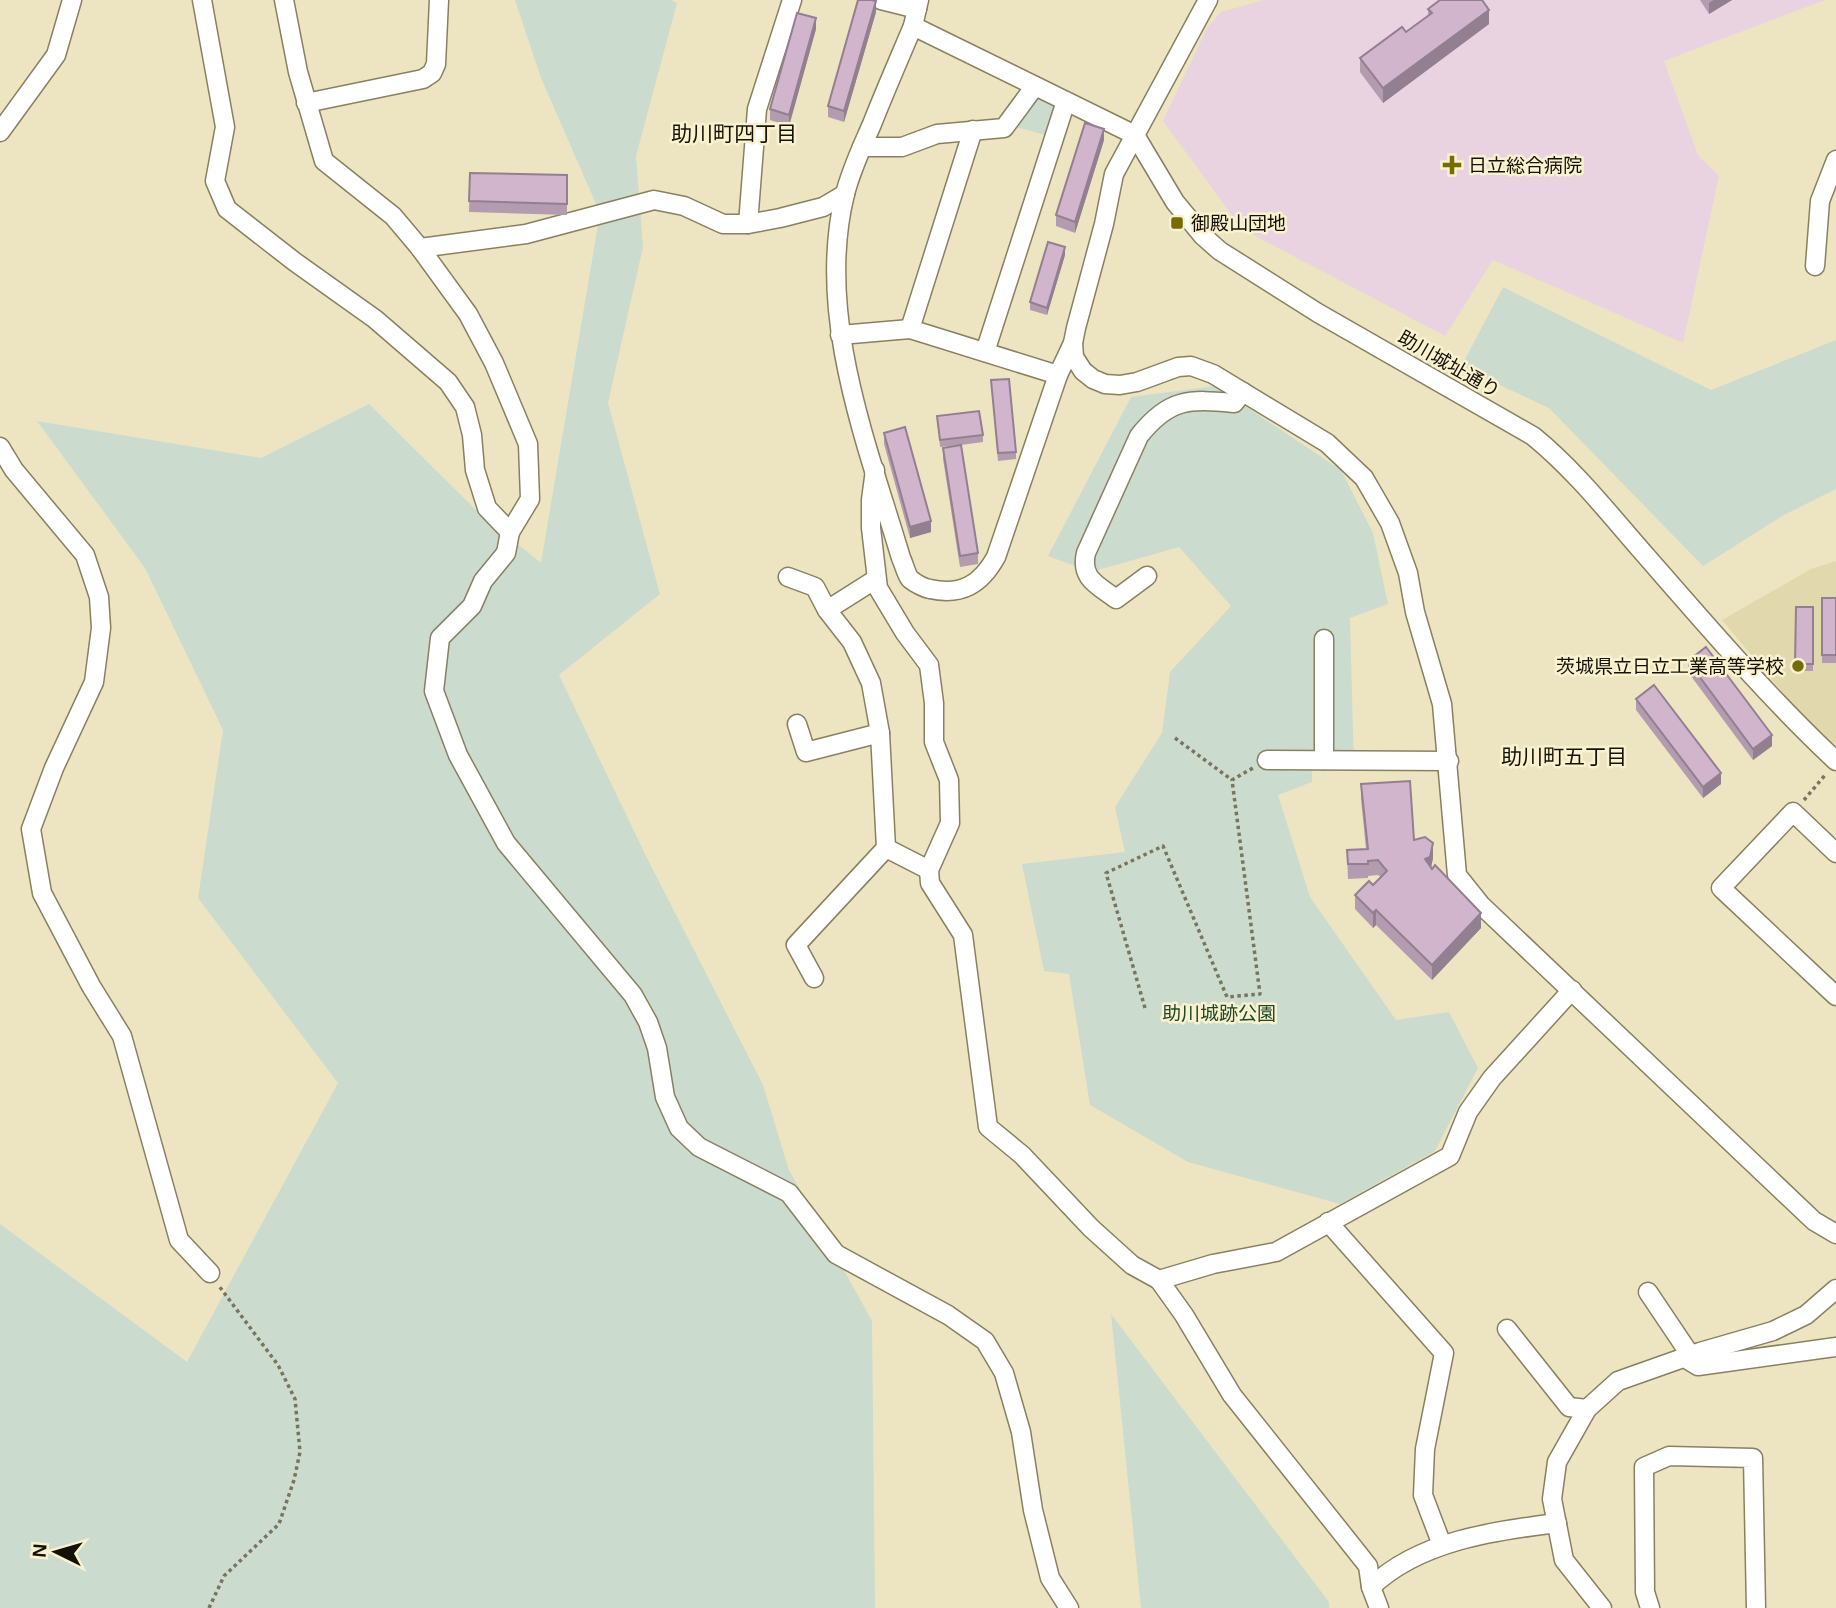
<svg xmlns="http://www.w3.org/2000/svg" width="1836" height="1608" font-family="Arial,'Noto Sans JP',sans-serif">
	<style>
		.built { fill: #e2d8ae }
		.medical { fill: #e9d3e0 }
		.green { fill: #cbdbce }
		.lines { fill: none; stroke-linecap: round; stroke-linejoin: round }
		.minor-casing { stroke: #888061; stroke-width: 21 }
		.path { stroke: #79745e; stroke-width: 3.5; stroke-dasharray: 3.5 3.5; stroke-linecap: butt }
		.minor { stroke: #fff; stroke-width: 18 }
		.wall { fill: #b39cb0 }
		.shaded-wall { fill: #927f90 }
		.building { fill: #d0b5cd; stroke: #927f90; stroke-width: 2 }
		.poi-dot { fill: #776b03; stroke: #faf2cf; stroke-width: 2.5 }
		.labels { text-anchor: middle; dominant-baseline: central; stroke-width: 5; stroke-linejoin: round; paint-order: stroke }
		.poi-label { font-size: 19px; fill: #141106; stroke: #faf2cf; text-anchor: start }
		.street-label { font-size: 19px; fill: #141106; stroke: #faf2cf }
		.park-label { font-size: 19px; fill: #1c4729; stroke: #faf2cf }
		.neighbourhood-label { font-size: 21px; fill: #141106; stroke: #faf2cf }
	</style>
	<rect width="100%" height="100%" fill="#ede5c2"/>
	<polygon class="built" points="1836,561 1836,747 1798,711 1722,620 1811,569"/>
	<polygon class="medical" points="1264,0 1825,0 1664,61 1698,155 1719,176 1683,343 1493,260 1445,336 1242,229 1163,121 1207,28 1221,12"/>
	<g class="green">
		<polygon points="515,0 671,0 677,3 636,156 643,247 608,403 660,594 559,675 646,856 763,1085 789,1170 872,1321 875,1608 0,1608 0,1224 187,1362 338,1083 198,898 223,730 145,568 37,421 261,458 369,404 477,511 541,563 600,213 541,78"/>
		<polygon points="1036,89 1064,102 1052,137 1009,125"/>
		<polygon points="1503,287 1711,390 1836,340 1836,489 1784,515 1703,566 1549,408 1461,367"/>
		<polygon points="1215,386 1341,470 1373,533 1388,604 1350,618 1354,769 1312,767 1312,782 1278,795 1310,897 1396,1020 1449,1012 1478,1068 1435,1151 1340,1204 1188,1162 1090,1105 1069,974 1044,971 1022,864 1125,852 1115,807 1162,733 1170,672 1231,606 1179,547 1091,572 1048,556 1131,397"/>
		<polygon points="1111,1314 1329,1602 1329,1608 1141,1608"/>
	</g>
	<g class="lines">
		<g class="minor-casing">
			<g id="minor">
				<polyline points="202,0 225,127 215,181 227,209 295,262 375,319 448,382 465,407 472,435 475,470 487,508 510,532"/>
				<polyline points="284,0 298,72 324,161 393,216 420,248 468,314 494,363 528,444 530,499 510,532 506,553 483,581 472,606 440,638 434,691 458,755 506,843 633,995 648,1022 657,1048 665,1097 679,1128 699,1147 789,1193 836,1254 948,1315 985,1341 1004,1373 1021,1432 1033,1510 1050,1578 1069,1608"/>
				<polyline points="881,0 917,9"/>
				<path d="M919 0 913 26C899 59 885 91 872 124 862 147 851 170 845 194 815 314 867 444 901 558 904 564 906 574 910 579 915 583 924 588 930 589 962 596 981 584 996 557L1058 375 1073 343"/>
				<polyline points="1208,0 1114,174 1104,224 1076,328 1073,343 1074,357 1083,371 1093,379 1105,384 1120,385 1137,382 1178,367 1191,366 1213,374 1327,443 1364,478 1390,523 1408,573 1415,612 1442,704 1457,875 1481,905 1814,1221 1836,1234"/>
				<polyline points="913,26 1135,135"/>
				<polyline points="306,103 423,79 432,73 436,64 439,0"/>
				<polyline points="0,132 56,55 72,0"/>
				<path d="M1135 135 1175 202 1203 236 1220 251 1318 313 1533 436C1576 471 1610 515 1647 557 1708 627 1768 697 1836 761"/>
				<polyline points="862,147 902,147 937,134 1004,128 1035,86"/>
				<polyline points="748,224 757,109 792,0"/>
				<polyline points="420,248 526,234 654,200 684,206 723,224 748,224 780,218 823,207 845,194"/>
				<polyline points="1815,266 1820,201 1836,160"/>
				<polyline points="910,329 973,130"/>
				<polyline points="840,335 910,329 1058,375"/>
				<polyline points="985,352 1066,101"/>
				<polyline points="0,447 14,470 85,555 99,597 101,628 94,682 54,768 31,829 42,893 91,986 122,1036 179,1240 210,1273"/>
				<polyline points="875,470 871,500 871,528 878,588 905,633 929,665 934,703 934,742 949,780 950,823 929,870 930,883 963,935 988,1127 1022,1155 1091,1228 1132,1265 1159,1280 1184,1315 1232,1395 1368,1566 1371,1587 1379,1608"/>
				<path d="M1147 576 1116 599C1098 585 1080 579 1086 553L1139 436C1169 398 1189 399 1234 403L1243 392"/>
				<polyline points="788,577 815,587 827,610 852,642 871,683 880,733 886,848"/>
				<polyline points="827,610 876,579"/>
				<polyline points="1324,639 1324,760"/>
				<polyline points="797,724 806,752 880,733"/>
				<polyline points="1267,760 1449,761"/>
				<polyline points="1836,853 1793,812 1721,888 1836,996"/>
				<polyline points="814,978 796,945 886,848 929,870"/>
				<polyline points="1328,1222 1444,1353 1425,1449 1423,1495 1442,1545"/>
				<polyline points="1159,1280 1213,1264 1276,1252 1450,1156 1468,1112 1492,1078 1572,990"/>
				<polyline points="1648,1292 1691,1356"/>
				<polyline points="1507,1329 1569,1407 1587,1409"/>
				<polyline points="1685,1358 1698,1366 1836,1347"/>
				<path d="M1371 1587C1419 1541 1493 1531 1557 1523"/>
				<polyline points="1602,1608 1564,1560 1552,1499 1557,1462 1587,1409 1618,1381 1700,1352 1773,1331 1806,1315 1836,1289"/>
				<polyline points="1650,1608 1645,1592 1644,1467 1669,1456 1753,1458 1756,1608"/>
			</g>
		</g>
		<g class="path">
			<polyline points="1175,738 1232,780"/>
			<polyline points="1804,800 1826,774"/>
			<polyline points="1145,1008 1106,873 1163,846 1227,997 1260,994 1232,780 1253,768"/>
			<polyline points="209,1608 224,1576 279,1524 294,1480 300,1452 295,1399 278,1365 219,1286"/>
		</g>
		<use href="#minor" class="minor"/>
	</g>
	<g class="wall">
		<polygon points="1700,0 1732,0 1709,14"/>
		<polygon points="1428,9 1489,24 1383,103 1360,72 1360,58 1406,32 1428,16"/>
		<polygon points="876,12 844,122 828,117 828,106"/>
		<polygon points="816,29 789,126 770,120 770,109"/>
		<polygon points="1104,140 1075,233 1056,226 1056,215"/>
		<polygon points="470,173 567,175 567,215 469,212"/>
		<polygon points="1065,255 1047,315 1030,310 1030,302"/>
		<polygon points="991,380 1016,452 1016,459 998,461"/>
		<polygon points="937,416 983,435 983,442 961,445 978,553 978,564 960,567 943,459 943,448 958,445 940,447"/>
		<polygon points="884,433 931,532 910,538 884,444"/>
		<rect x="1822" y="598" width="14" height="65"/>
		<polygon points="1796,607 1813,607 1813,671 1795,671"/>
		<polygon points="1688,661 1772,746 1753,760 1688,672"/>
		<polygon points="1636,699 1721,784 1703,798 1636,710"/>
		<polygon points="1361,784 1414,840 1433,858 1431,868 1481,928 1432,980 1376,925 1373,928 1355,909 1355,895 1373,885 1381,877 1378,875 1368,876 1368,878 1348,879 1347,850 1366,849 1361,799"/>
	</g>
	<g class="shaded-wall">
		<polygon points="1714,0 1732,0 1709,14 1709,3"/>
		<polygon points="876,1 876,12 844,122 844,111"/>
		<polygon points="1489,10 1489,24 1383,103 1383,88"/>
		<polygon points="816,18 816,29 789,126 789,115"/>
		<polygon points="1104,129 1104,140 1075,233 1075,222"/>
		<polygon points="1065,247 1065,255 1047,315 1047,308"/>
		<polygon points="931,521 931,532 910,538 910,527"/>
		<polygon points="1772,735 1772,746 1753,760 1753,749"/>
		<polygon points="1721,773 1721,784 1703,798 1703,787"/>
		<polygon points="1433,843 1433,858 1430,872 1425,859"/>
		<polygon points="1376,910 1376,925 1373,928 1373,913"/>
		<polygon points="1481,913 1481,928 1432,980 1432,965"/>
	</g>
	<g class="building">
		<polygon points="858,0 871,0 876,1 844,111 828,106"/>
		<polygon points="1440,0 1482,0 1489,10 1383,88 1360,58 1402,27 1406,32 1432,13 1428,9"/>
		<polygon points="797,13 816,18 789,115 770,109"/>
		<polygon points="1085,123 1104,129 1075,222 1056,215"/>
		<polygon points="470,173 567,175 567,204 469,201"/>
		<polygon points="1048,242 1065,247 1047,308 1030,302"/>
		<polygon points="1009,379 1016,452 998,453 991,380"/>
		<polygon points="979,411 983,435 940,440 937,416"/>
		<polygon points="905,427 931,521 910,527 884,433"/>
		<polygon points="961,445 978,553 960,556 943,448"/>
		<rect x="1822" y="598" width="14" height="57"/>
		<polygon points="1796,607 1813,607 1813,664 1795,664"/>
		<polygon points="1706,647 1772,735 1753,749 1688,661"/>
		<polygon points="1654,685 1721,773 1703,787 1636,699"/>
		<polygon points="1410,781 1414,840 1425,837 1433,843 1430,857 1425,859 1432,869 1435,865 1481,913 1432,965 1376,910 1373,913 1355,895 1369,881 1373,885 1387,871 1378,860 1368,861 1368,864 1348,864 1347,850 1368,849 1361,784"/>
	</g>
	<g class="poi-dot">
		<path d="M1448.5 154.5h7v7h7v7h-7v7h-7v-7h-7v-7h7z"/>
		<rect x="1170" y="216" width="14" height="14" rx="3.5"/>
		<circle cx="1798" cy="666" r="7"/>
	</g>
	<g class="labels">
		<g class="poi-label">
			<text x="1468" y="165">日立総合病院</text>
			<text x="1191" y="223">御殿山団地</text>
			<text x="1784" y="666" text-anchor="end">茨城県立日立工業高等学校</text>
		</g>
		<g class="street-label">
			<text transform="translate(1449 364) rotate(30)">助川城址通り</text>
		</g>
		<g class="park-label">
			<text x="1219" y="1013">助川城跡公園</text>
		</g>
		<g class="neighbourhood-label">
			<text x="734" y="133">助川町四丁目</text>
			<text x="1564" y="756">助川町五丁目</text>
		</g>
	</g>
	<g transform="translate(56 1552) rotate(275)" stroke="#faf2cf" stroke-width="5" paint-order="stroke">
	<path d="M0-5L12 26L0 18L-12 26Z" fill="#141106"/>
	<text y="-10" font-size="19" font-weight="bold" text-anchor="middle" fill="#141106">N</text>
	</g>
</svg>
